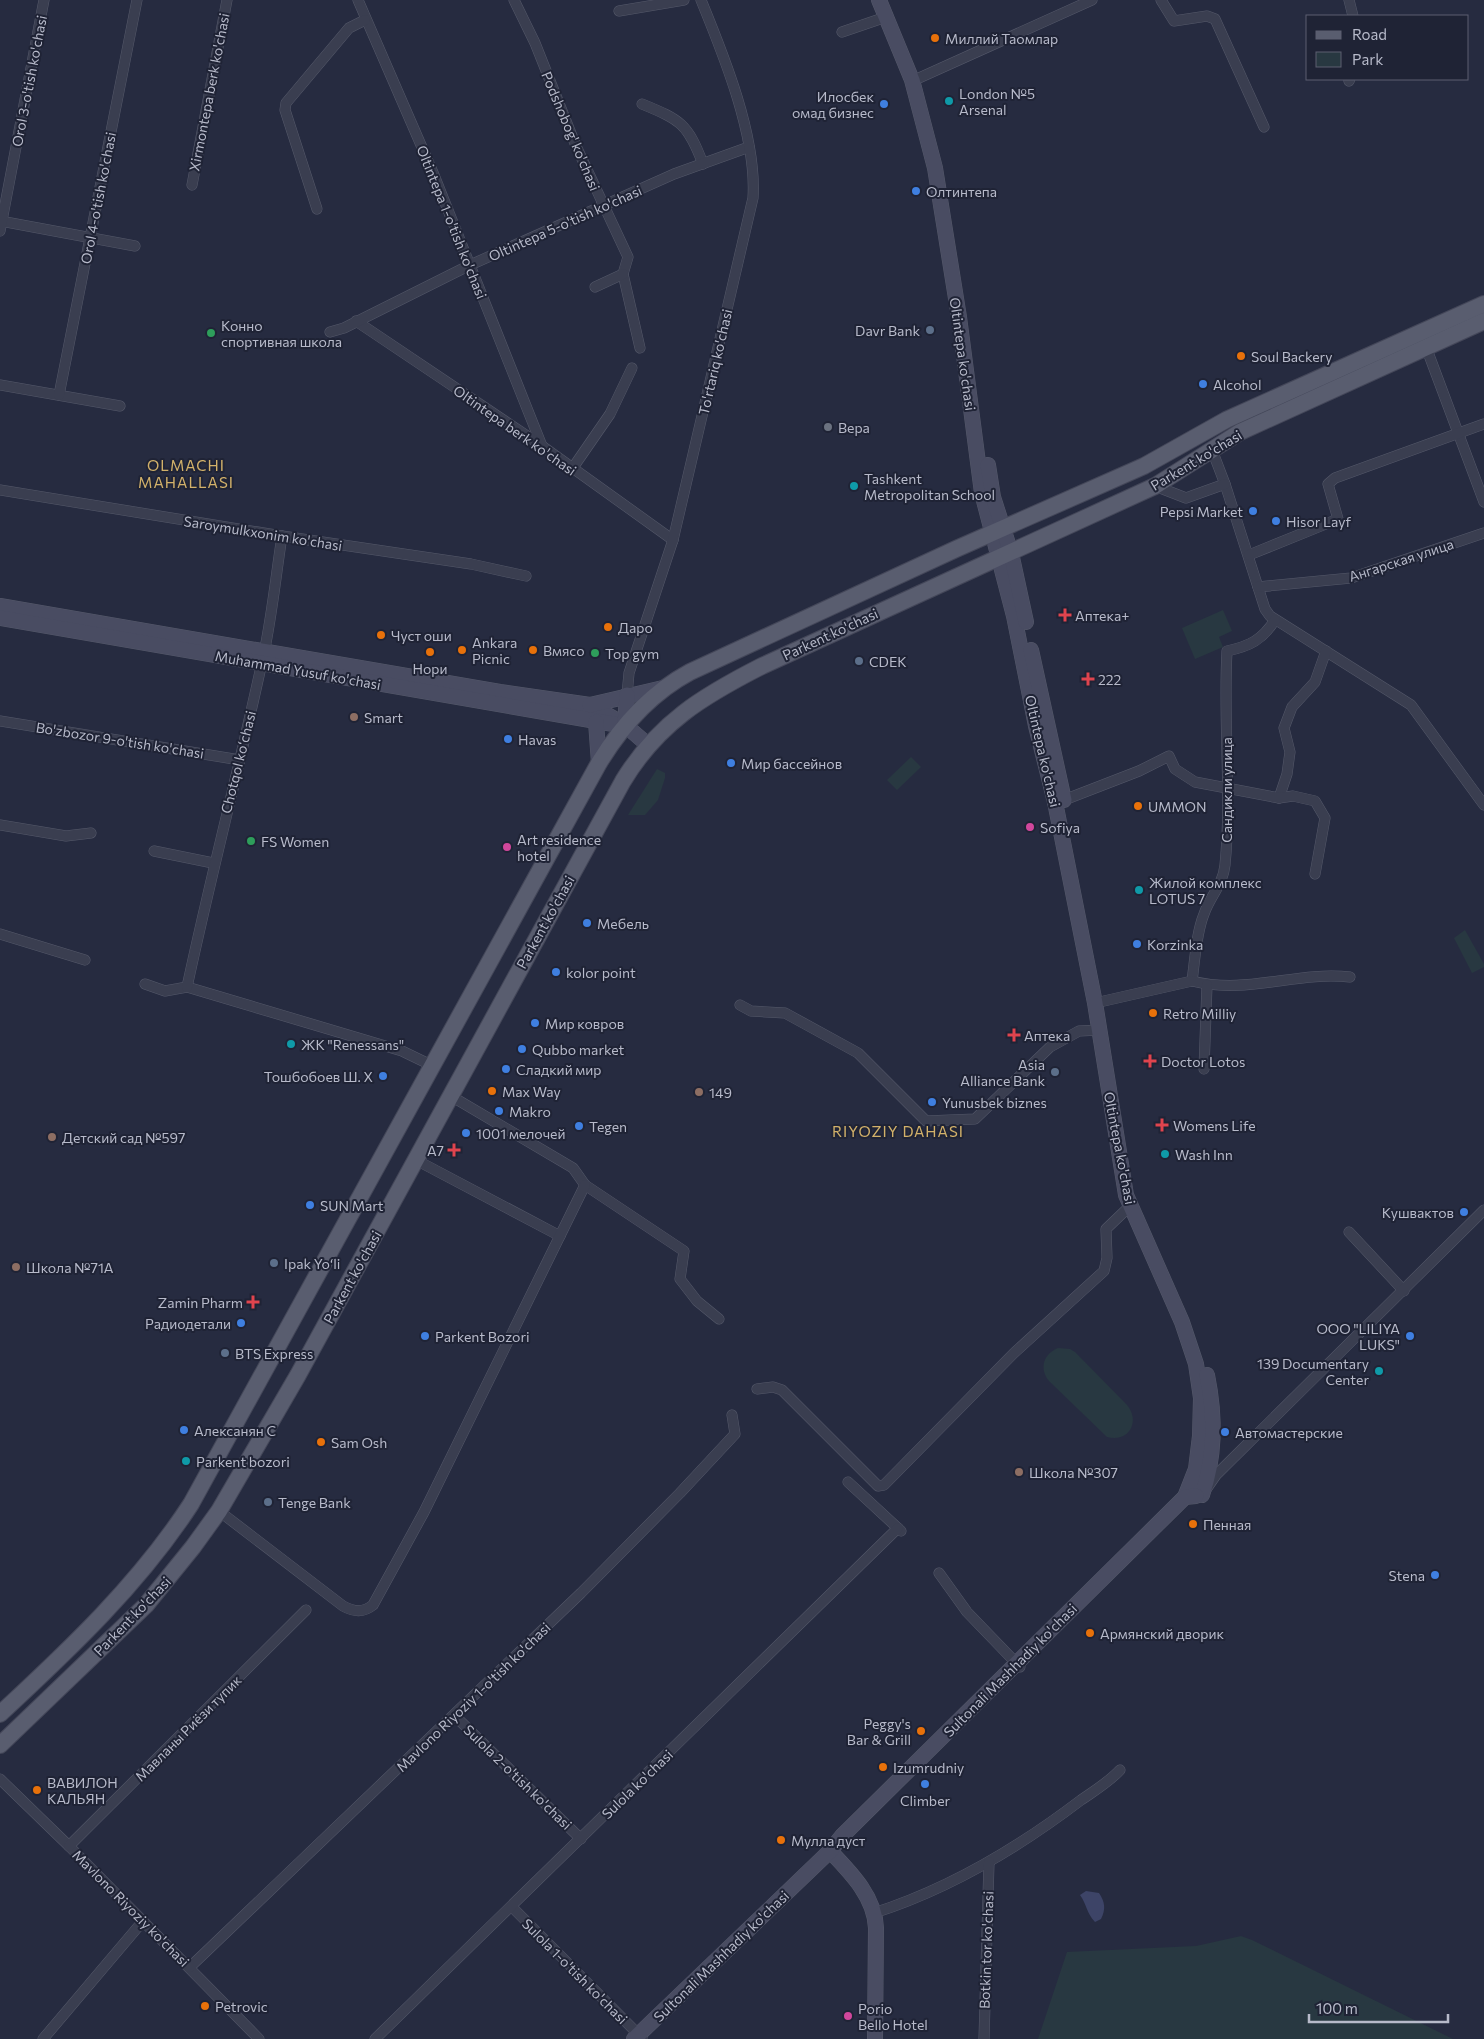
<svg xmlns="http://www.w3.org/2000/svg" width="1484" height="2039" font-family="Commissioner,sans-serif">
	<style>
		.green { fill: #283841 }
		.water { fill: #3d4467 }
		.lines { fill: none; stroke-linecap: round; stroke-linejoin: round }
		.street-casing { stroke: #55596a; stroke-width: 11 }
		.secondary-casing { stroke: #55596a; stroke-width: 16 }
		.primary-casing { stroke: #444759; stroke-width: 18 }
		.street { stroke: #3a3e50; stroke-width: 10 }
		.secondary { stroke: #494c62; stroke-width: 15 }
		.primary { stroke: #595d6f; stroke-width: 16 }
		.food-dot { fill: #e8710a; stroke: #1f2335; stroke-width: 2 }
		.culture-dot { fill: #0f9aa8; stroke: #1f2335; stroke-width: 2 }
		.shop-dot { fill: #3f7fe0; stroke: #1f2335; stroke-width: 2 }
		.service-dot { fill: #5c6f8a; stroke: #1f2335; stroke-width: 2 }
		.leisure-dot { fill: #2e9e5b; stroke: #1f2335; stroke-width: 2 }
		.worship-dot { fill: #6b7280; stroke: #1f2335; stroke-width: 2 }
		.health-dot { fill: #e0444e; stroke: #1f2335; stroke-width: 2 }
		.education-dot { fill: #8d6e63; stroke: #1f2335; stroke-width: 2 }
		.hotel-dot { fill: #d1479c; stroke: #1f2335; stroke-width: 2 }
		.labels { text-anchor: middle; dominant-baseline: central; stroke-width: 4; stroke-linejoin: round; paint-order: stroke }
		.poi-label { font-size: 14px; fill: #b7baca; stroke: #1f2335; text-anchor: start }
		.street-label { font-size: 14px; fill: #b7baca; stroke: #1f2335 }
		.neighbourhood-label { font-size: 15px; letter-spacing: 1px; fill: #d2b16a; stroke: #1f2335 }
	</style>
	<rect width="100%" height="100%" fill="#262b40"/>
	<g class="green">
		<polygon points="1223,610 1232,631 1219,637 1223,647 1195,659 1182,628"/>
		<polygon points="911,757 921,767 897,790 887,780"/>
		<polygon points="657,769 665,773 665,778 658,800 645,815 628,815"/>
		<polygon points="1465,930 1484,964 1484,967 1472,973 1454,938"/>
		<path d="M1058 1348 1070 1349 1075 1352 1127 1405C1141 1422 1128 1443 1107 1437L1049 1381C1039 1369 1043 1354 1058 1348Z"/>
		<polygon points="1241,1936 1252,1940 1453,2039 1038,2039 1067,1952 1196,1946"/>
	</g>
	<path class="water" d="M1086 1891 1099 1893C1105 1902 1106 1909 1101 1919L1095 1922C1086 1912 1087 1905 1080 1895Z"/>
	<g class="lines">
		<g class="street-casing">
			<g id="street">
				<polyline points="358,0 434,175 542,446"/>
				<polyline points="514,0 535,43 576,146 628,257 623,274 640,348"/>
				<polyline points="1161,0 1174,21 1207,16 1215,19 1264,127"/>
				<polyline points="1349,0 1353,16"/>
				<polyline points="619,11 684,0"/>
				<polyline points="842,32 886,17"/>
				<polyline points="919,78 1092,0"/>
				<polyline points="1349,81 1350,79"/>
				<path d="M642 104C681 120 688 124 703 164"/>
				<polyline points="192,185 227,0"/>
				<polyline points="317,209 285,110 286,103 349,28 365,20"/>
				<polyline points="0,221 135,246"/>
				<polyline points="0,231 44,0"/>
				<polyline points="595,287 623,274"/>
				<polyline points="356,321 542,446 673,540"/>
				<polyline points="330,332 344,328 468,266 674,174 749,147"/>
				<polyline points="1426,347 1484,502"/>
				<polyline points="0,385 120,406"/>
				<polyline points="59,395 137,0"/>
				<polyline points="1212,450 1225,484 1265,609 1270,616 1411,705 1484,805"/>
				<polyline points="572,469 610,414 632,368"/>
				<polyline points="1155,486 1186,498 1225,484"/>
				<polyline points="0,490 282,536 471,564 526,576"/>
				<polyline points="1249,555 1338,519 1328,484 1335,478 1484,424"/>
				<polyline points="1258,587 1351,578 1484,533"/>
				<path d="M627 695 629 673 673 540 753 198C757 137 724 56 701 0"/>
				<polyline points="0,721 240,760"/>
				<polyline points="1279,798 1287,774 1290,752 1284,728 1292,707 1315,682 1326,651"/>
				<polyline points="1064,800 1139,771 1169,756 1175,769 1195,782 1279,798 1293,796 1315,801 1325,818 1315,874"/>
				<polyline points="0,825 66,836 91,833"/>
				<polyline points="154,851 213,863"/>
				<polyline points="0,934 85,960"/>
				<path d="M1192 981C1195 960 1196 934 1204 914 1210 896 1223 885 1225 865 1232 794 1223 722 1227 651 1250 646 1262 640 1275 620"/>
				<polyline points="145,984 165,991 187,987 402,1051 433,1066"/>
				<path d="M187 987C211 875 240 765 264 653 272 615 276 575 282 536"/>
				<path d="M1104 1001 1192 981C1247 995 1296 971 1350 977"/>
				<polyline points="740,1005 751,1011 785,1013 858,1053 926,1121 975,1119 1050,1047 1079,1031 1100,1030"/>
				<polyline points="1204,1069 1207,985"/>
				<polyline points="451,1096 573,1168 585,1185 684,1251 680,1279 697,1301 719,1319"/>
				<polyline points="416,1160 560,1236"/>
				<polyline points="1349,1232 1404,1291"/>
				<polyline points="757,1389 773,1387 782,1390 878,1486 884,1485 1014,1353 1104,1271 1107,1258 1106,1229 1130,1206"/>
				<polyline points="848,1482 901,1531"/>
				<polyline points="1207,1488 1216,1475 1484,1210"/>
				<path d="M219 1511 343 1606C354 1612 363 1613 373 1605L424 1512 585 1185"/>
				<polyline points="939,1573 967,1612 1020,1667"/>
				<polyline points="455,1716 581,1839"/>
				<polyline points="0,1779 69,1846 259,2039"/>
				<polyline points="69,1846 306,1610"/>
				<polyline points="512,1907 642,2038"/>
				<path d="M874 1913C949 1889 1018 1848 1081 1800 1094 1791 1109 1782 1120 1770"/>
				<polyline points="190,1967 581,1593 680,1493 735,1434 732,1415"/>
				<polyline points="43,2039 143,1921"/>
				<polyline points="375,2039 898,1528"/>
				<polyline points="984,2039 989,1862"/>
			</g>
		</g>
		<g class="secondary-casing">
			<g id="secondary">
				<polyline points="879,0 912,80 935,168 959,317 982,493 1014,616 1036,726 1055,802 1095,1003 1126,1195 1182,1322 1196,1364 1201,1398 1200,1436 1196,1469 1185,1497"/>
				<polyline points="988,465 993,497 1011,553 1026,622"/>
				<polyline points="0,606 500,692 590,705 625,725 648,745"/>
				<polyline points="0,618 619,725"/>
				<polyline points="1031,650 1064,800"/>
				<polyline points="590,705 663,688"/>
				<polyline points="596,722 599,763"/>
				<polyline points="625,725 627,695"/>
				<path d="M1202 1495C1215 1457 1215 1414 1207 1375"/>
				<path d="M830 1851C851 1873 875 1897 876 1928L875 2039"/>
				<polyline points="634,2039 830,1851 842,1836 1185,1497 1196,1496"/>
			</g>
		</g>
		<g class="primary-casing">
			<g id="primary">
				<path d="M0 1714C70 1649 139 1584 191 1504L599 763C622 725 651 693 690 672L956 549 1144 466 1226 420 1484 304"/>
				<path d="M0 1745 146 1605 193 1547 219 1511 298 1375 623 781C658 723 703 696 762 666L1155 486 1240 432 1484 321"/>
			</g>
		</g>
		<use href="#street" class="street"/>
		<use href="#secondary" class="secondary"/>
		<use href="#primary" class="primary"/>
	</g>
	<g class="food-dot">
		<circle cx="935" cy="38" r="5"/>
		<circle cx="1241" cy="356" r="5"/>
		<circle cx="608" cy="627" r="5"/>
		<circle cx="381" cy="635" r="5"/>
		<circle cx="462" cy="650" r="5"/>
		<circle cx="533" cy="650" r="5"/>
		<circle cx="430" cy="652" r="5"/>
		<circle cx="1138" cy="806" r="5"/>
		<circle cx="1153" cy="1013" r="5"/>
		<circle cx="492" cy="1091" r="5"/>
		<circle cx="321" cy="1442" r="5"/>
		<circle cx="1193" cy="1524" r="5"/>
		<circle cx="1090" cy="1633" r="5"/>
		<circle cx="921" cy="1731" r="5"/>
		<circle cx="883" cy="1767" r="5"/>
		<circle cx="37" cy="1790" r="5"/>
		<circle cx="781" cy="1840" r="5"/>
		<circle cx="205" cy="2006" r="5"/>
	</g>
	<g class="culture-dot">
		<circle cx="949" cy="101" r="5"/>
		<circle cx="854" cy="486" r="5"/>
		<circle cx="1139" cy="890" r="5"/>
		<circle cx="291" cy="1044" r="5"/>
		<circle cx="1165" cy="1154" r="5"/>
		<circle cx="1379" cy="1371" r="5"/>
		<circle cx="186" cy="1461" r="5"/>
	</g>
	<g class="shop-dot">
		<circle cx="884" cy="104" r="5"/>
		<circle cx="916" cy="191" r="5"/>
		<circle cx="1203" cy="384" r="5"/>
		<circle cx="1253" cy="511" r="5"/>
		<circle cx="1276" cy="521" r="5"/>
		<circle cx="508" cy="739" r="5"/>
		<circle cx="731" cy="763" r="5"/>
		<circle cx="587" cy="923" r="5"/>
		<circle cx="1137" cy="944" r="5"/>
		<circle cx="556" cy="972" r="5"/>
		<circle cx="535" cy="1023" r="5"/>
		<circle cx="522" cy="1049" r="5"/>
		<circle cx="506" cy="1069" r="5"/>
		<circle cx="383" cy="1076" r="5"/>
		<circle cx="932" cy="1102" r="5"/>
		<circle cx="499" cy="1111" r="5"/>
		<circle cx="579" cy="1126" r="5"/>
		<circle cx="466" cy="1133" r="5"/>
		<circle cx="310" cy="1205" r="5"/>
		<circle cx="1464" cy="1212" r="5"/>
		<circle cx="241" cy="1323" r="5"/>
		<circle cx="425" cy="1336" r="5"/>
		<circle cx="1410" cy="1336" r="5"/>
		<circle cx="184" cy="1430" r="5"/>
		<circle cx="1225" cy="1432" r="5"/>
		<circle cx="1435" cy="1575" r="5"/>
		<circle cx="925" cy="1784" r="5"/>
	</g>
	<g class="service-dot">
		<circle cx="930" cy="330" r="5"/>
		<circle cx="859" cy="661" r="5"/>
		<circle cx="1055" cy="1072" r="5"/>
		<circle cx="274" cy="1263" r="5"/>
		<circle cx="225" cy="1353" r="5"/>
		<circle cx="268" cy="1502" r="5"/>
	</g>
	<g class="leisure-dot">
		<circle cx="211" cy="333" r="5"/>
		<circle cx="595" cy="653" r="5"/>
		<circle cx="251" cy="841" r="5"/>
	</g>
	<circle class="worship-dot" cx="828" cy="427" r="5"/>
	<g class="health-dot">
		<path d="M1062.5 607.5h5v5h5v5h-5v5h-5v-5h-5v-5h5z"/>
		<path d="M1085.5 671.5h5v5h5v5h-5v5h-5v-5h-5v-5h5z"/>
		<path d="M1011.5 1027.5h5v5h5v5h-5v5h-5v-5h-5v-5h5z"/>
		<path d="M1147.5 1053.5h5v5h5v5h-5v5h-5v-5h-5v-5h5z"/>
		<path d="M1159.5 1117.5h5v5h5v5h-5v5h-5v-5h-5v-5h5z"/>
		<path d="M451.5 1142.5h5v5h5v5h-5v5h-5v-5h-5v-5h5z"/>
		<path d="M250.5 1294.5h5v5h5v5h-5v5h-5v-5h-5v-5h5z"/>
	</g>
	<g class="education-dot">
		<circle cx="354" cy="717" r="5"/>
		<circle cx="699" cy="1092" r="5"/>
		<circle cx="52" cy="1137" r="5"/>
		<circle cx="16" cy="1267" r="5"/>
		<circle cx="1019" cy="1472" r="5"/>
	</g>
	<g class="hotel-dot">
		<circle cx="1030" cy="827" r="5"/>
		<circle cx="507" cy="847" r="5"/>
		<circle cx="848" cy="2016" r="5"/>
	</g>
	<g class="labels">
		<g class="poi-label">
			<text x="945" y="38">Миллий Таомлар</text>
			<text x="959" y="93">London №5<tspan x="959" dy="16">Arsenal</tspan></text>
			<text x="874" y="96" text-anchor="end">Илосбек<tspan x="874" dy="16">омад бизнес</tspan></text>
			<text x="926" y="191">Олтинтепа</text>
			<text x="221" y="325">Конно<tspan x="221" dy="16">спортивная школа</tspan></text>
			<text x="920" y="330" text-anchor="end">Davr Bank</text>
			<text x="1251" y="356">Soul Backery</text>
			<text x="1213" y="384">Alcohol</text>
			<text x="838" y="427">Вера</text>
			<text x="864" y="478">Tashkent<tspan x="864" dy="16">Metropolitan School</tspan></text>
			<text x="1243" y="511" text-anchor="end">Pepsi Market</text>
			<text x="1286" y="521">Hisor Layf</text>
			<text x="1075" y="615">Аптека+</text>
			<text x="618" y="627">Даро</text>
			<text x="391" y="635">Чуст оши</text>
			<text x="472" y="642">Ankara<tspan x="472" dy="16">Picnic</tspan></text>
			<text x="543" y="650">Вмясо</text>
			<text x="605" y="653">Top gym</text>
			<text x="869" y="661">CDEK</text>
			<text x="430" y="668" text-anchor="middle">Нори</text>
			<text x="1098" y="679">222</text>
			<text x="364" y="717">Smart</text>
			<text x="518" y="739">Havas</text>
			<text x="741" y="763">Мир бассейнов</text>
			<text x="1148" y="806">UMMON</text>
			<text x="1040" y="827">Sofiya</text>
			<text x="517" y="839">Art residence<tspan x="517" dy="16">hotel</tspan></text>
			<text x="261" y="841">FS Women</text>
			<text x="1149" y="882">Жилой комплекс<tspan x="1149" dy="16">LOTUS 7</tspan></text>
			<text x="597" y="923">Мебель</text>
			<text x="1147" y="944">Korzinka</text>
			<text x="566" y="972">kolor point</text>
			<text x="1163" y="1013">Retro Milliy</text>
			<text x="545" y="1023">Мир ковров</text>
			<text x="1024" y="1035">Аптека</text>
			<text x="301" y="1044">ЖК "Renessans"</text>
			<text x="532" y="1049">Qubbo market</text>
			<text x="1161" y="1061">Doctor Lotos</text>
			<text x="1045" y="1064" text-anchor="end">Asia<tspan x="1045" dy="16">Alliance Bank</tspan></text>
			<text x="516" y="1069">Сладкий мир</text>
			<text x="373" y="1076" text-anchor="end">Тошбобоев Ш. Х</text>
			<text x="502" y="1091">Max Way</text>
			<text x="709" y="1092">149</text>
			<text x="942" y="1102">Yunusbek biznes</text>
			<text x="509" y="1111">Makro</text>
			<text x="1173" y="1125">Womens Life</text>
			<text x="589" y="1126">Tegen</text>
			<text x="476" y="1133">1001 мелочей</text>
			<text x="62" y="1137">Детский сад №597</text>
			<text x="444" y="1150" text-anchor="end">А7</text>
			<text x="1175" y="1154">Wash Inn</text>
			<text x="320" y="1205">SUN Mart</text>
			<text x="1454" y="1212" text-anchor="end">Кушвактов</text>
			<text x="284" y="1263">Ipak Yoʻli</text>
			<text x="26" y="1267">Школа №71А</text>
			<text x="243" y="1302" text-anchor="end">Zamin Pharm</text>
			<text x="231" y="1323" text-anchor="end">Радиодетали</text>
			<text x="1400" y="1328" text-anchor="end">OOO "LILIYA<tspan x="1400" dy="16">LUKS"</tspan></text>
			<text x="435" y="1336">Parkent Bozori</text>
			<text x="235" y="1353">BTS Express</text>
			<text x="1369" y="1363" text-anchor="end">139 Documentary<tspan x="1369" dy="16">Center</tspan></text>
			<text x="194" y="1430">Алексанян С</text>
			<text x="1235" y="1432">Автомастерские</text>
			<text x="331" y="1442">Sam Osh</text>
			<text x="196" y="1461">Parkent bozori</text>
			<text x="1029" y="1472">Школа №307</text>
			<text x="278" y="1502">Tenge Bank</text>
			<text x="1203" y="1524">Пенная</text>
			<text x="1425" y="1575" text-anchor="end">Stena</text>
			<text x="1100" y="1633">Армянский дворик</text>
			<text x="911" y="1723" text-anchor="end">Peggy's<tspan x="911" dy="16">Bar &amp; Grill</tspan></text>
			<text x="893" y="1767">Izumrudniy</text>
			<text x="47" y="1782">ВАВИЛОН<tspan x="47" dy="16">КАЛЬЯН</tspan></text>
			<text x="925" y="1800" text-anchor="middle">Climber</text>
			<text x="791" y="1840">Мулла дуст</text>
			<text x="215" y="2006">Petrovic</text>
			<text x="858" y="2008">Porio<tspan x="858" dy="16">Bello Hotel</tspan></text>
		</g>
		<g class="street-label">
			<text transform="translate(29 81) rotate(-79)">Orol 3-o'tish ko'chasi</text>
			<text transform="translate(209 92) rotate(-79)">Xirmontepa berk ko'chasi</text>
			<text transform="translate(571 131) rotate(67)">Podshobog' ko'chasi</text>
			<text transform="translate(98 198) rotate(-79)">Orol 4-o'tish ko'chasi</text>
			<text transform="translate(452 222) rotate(68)">Oltintepa 1-o'tish ko'chasi</text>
			<text transform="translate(565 223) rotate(-24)">Oltintepa 5-o'tish ko'chasi</text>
			<text transform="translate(963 354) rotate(82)">Oltintepa ko'chasi</text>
			<text transform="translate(715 362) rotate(-77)">To'rtariq ko'chasi</text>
			<text transform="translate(515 430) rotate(35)">Oltintepa berk ko'chasi</text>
			<text transform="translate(1196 460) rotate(-31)">Parkent ko'chasi</text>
			<text transform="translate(263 533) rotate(9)">Saroymulkxonim ko'chasi</text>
			<text transform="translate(1401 560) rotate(-18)">Ангарская улица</text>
			<text transform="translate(830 634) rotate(-25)">Parkent ko'chasi</text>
			<text transform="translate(298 670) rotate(10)">Muhammad Yusuf ko'chasi</text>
			<text transform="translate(120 740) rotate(9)">Bo'zbozor 9-o'tish ko'chasi</text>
			<text transform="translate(1043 751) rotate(77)">Oltintepa ko'chasi</text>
			<text transform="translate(238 762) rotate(-76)">Chotqol koʻchasi</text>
			<text transform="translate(1226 790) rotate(-90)">Сандикли улица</text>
			<text transform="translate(545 922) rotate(-61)">Parkent ko'chasi</text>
			<text transform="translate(1120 1148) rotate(79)">Oltintepa ko'chasi</text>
			<text transform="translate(352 1277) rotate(-61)">Parkent ko'chasi</text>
			<text transform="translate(132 1616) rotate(-46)">Parkent ko'chasi</text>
			<text transform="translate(1010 1670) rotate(-45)">Sultonali Mashhadiy ko'chasi</text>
			<text transform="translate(473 1697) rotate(-44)">Mavlono Riyoziy 1-o'tish ko'chasi</text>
			<text transform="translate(188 1728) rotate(-45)">Мавланы Риёзи тупик</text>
			<text transform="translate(518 1777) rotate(44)">Sulola 2-o'tish ko'chasi</text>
			<text transform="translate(637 1784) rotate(-44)">Sulola ko'chasi</text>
			<text transform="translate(131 1908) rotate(45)">Mavlono Riyoziy ko'chasi</text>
			<text transform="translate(986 1950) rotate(-88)">Botkin tor ko'chasi</text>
			<text transform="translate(721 1956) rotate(-44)">Sultonali Mashhadiy ko'chasi</text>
			<text transform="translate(575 1971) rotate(45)">Sulola 1-o'tish ko'chasi</text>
		</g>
		<g class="neighbourhood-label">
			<text x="186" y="465">OLMACHI<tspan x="186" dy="17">MAHALLASI</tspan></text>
			<text x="898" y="1131">RIYOZIY DAHASI</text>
		</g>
	</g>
	<rect x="1306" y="15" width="162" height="65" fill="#1f2335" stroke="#5c5f71"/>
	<rect x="1316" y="31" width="25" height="8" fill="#595d6f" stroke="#5c5f71"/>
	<text x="1352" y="40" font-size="15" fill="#b7baca">Road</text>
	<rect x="1316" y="52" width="25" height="15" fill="#283841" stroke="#5c5f71"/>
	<text x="1352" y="65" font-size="15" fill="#b7baca">Park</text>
	<path d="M1309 2014v8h139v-8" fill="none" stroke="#b7baca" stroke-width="2.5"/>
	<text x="1316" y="2014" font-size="15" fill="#b7baca" stroke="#1f2335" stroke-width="4" paint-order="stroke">100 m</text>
</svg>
